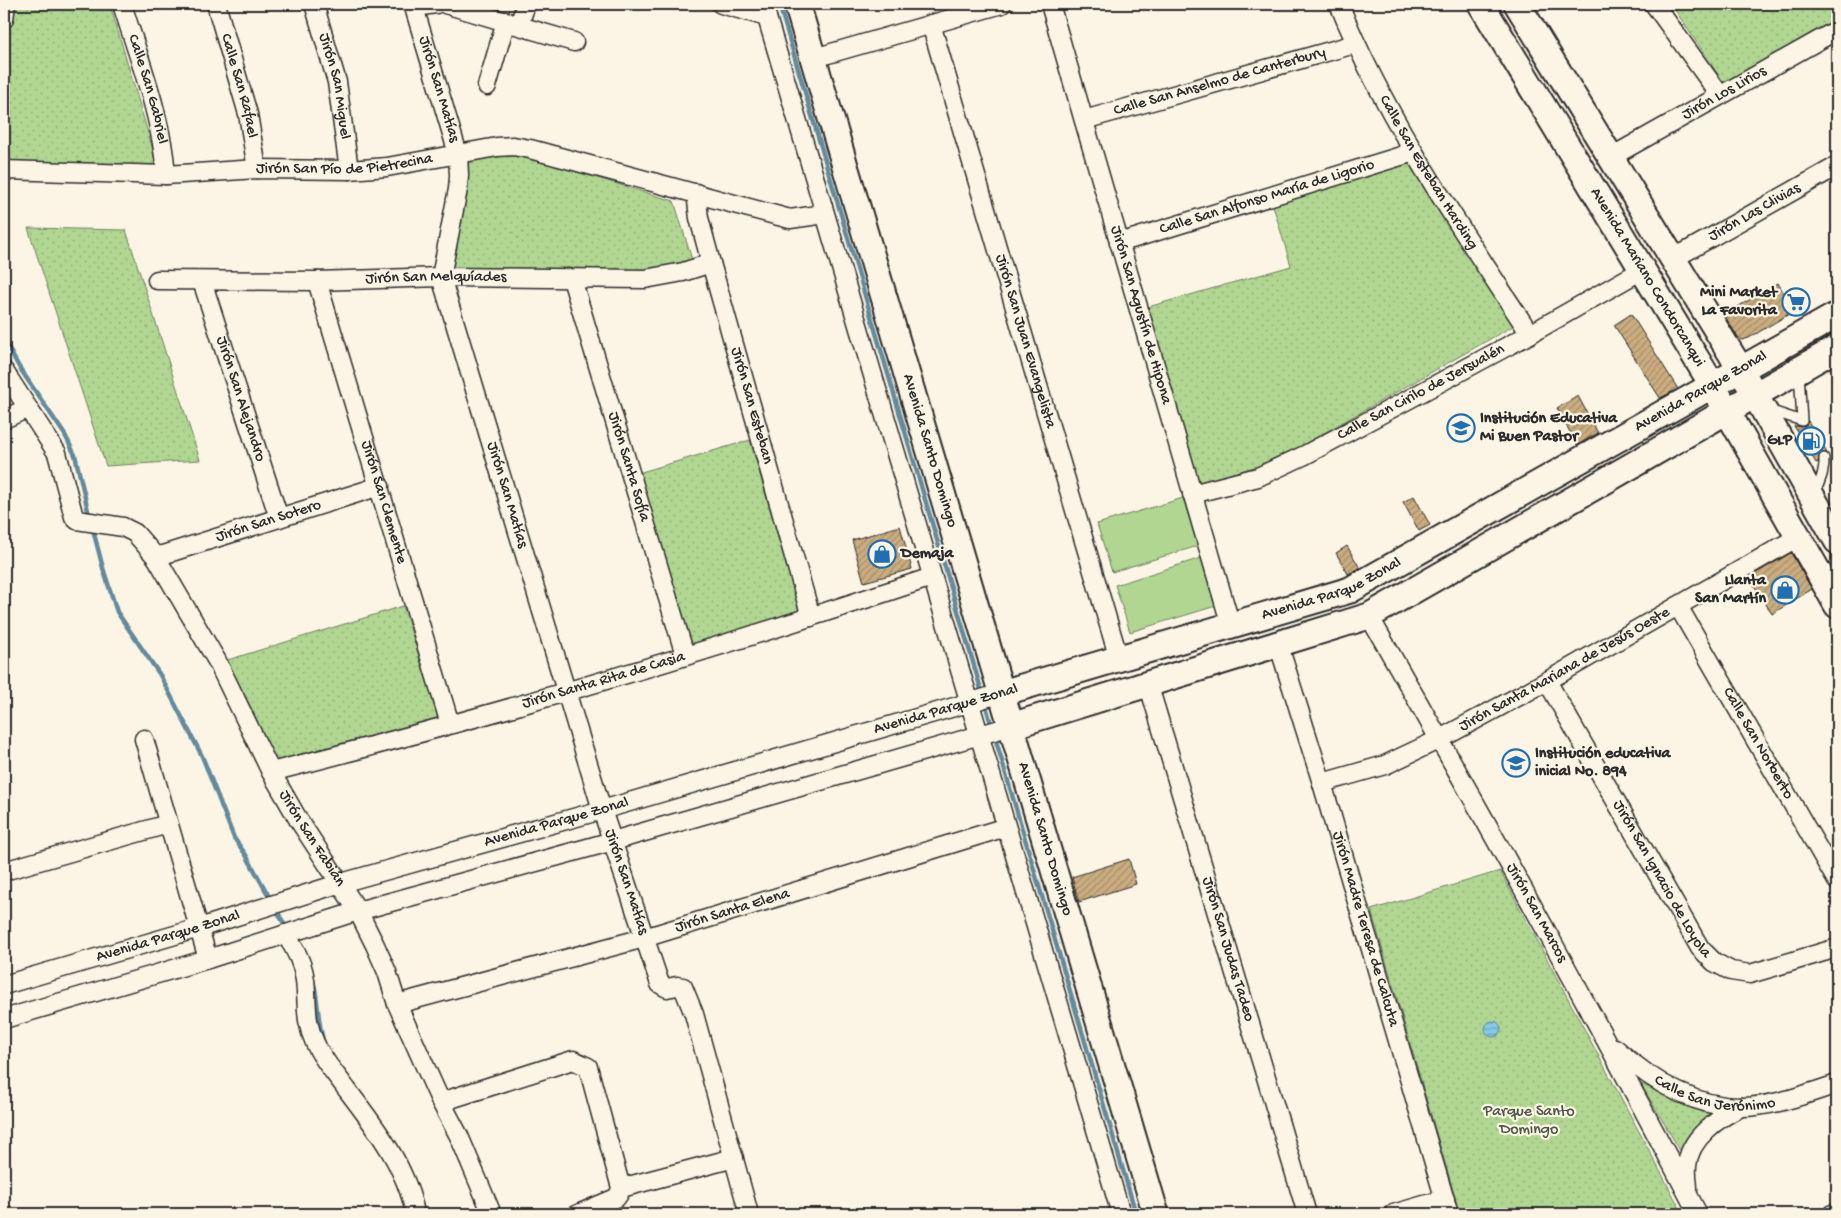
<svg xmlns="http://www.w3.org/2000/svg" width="1841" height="1218" font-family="'Gochi Hand',sans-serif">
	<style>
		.green { fill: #b0d692; stroke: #6e805e }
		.park { fill: url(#park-dots); stroke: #6e805e }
		.water { fill: url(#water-rules); stroke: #628a9c }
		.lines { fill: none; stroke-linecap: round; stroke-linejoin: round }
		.stream { stroke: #628a9c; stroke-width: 4.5 }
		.building { fill: url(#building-hatch); stroke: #2b2b2b }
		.service-casing { stroke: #2b2b2b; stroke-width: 12 }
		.minor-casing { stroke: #2b2b2b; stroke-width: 21 }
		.secondary-casing { stroke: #2b2b2b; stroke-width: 29 }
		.service { stroke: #fcf5e5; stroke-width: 9 }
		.minor { stroke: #fcf5e5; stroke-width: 18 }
		.secondary { stroke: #fcf5e5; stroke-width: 25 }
		.labels { text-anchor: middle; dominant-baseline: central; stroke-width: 4.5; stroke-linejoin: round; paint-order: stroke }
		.street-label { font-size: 16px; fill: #2b2b2b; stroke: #fcf5e5 }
		.poi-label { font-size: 16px; font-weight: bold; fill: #2b2b2b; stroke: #fcf5e5; text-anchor: end }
		.park-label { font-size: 16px; fill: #4c5645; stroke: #fcf5e5 }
	</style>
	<defs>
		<pattern id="park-dots" width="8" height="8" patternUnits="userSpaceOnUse" patternTransform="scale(1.25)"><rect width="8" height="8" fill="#b0d692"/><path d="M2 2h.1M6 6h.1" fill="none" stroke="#98b87e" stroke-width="1.8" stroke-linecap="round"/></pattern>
		<pattern id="water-rules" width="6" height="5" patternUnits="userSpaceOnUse" patternTransform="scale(1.25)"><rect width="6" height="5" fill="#87c9e8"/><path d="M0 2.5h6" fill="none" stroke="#6fa3bc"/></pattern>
		<pattern id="building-hatch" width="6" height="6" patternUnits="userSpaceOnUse" patternTransform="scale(1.25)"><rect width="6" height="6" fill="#cbad80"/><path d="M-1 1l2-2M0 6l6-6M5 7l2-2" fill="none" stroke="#a58d69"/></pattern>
	</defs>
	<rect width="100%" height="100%" fill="#fcf5e5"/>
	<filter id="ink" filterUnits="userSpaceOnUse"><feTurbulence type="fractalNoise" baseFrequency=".02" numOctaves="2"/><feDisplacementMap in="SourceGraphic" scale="10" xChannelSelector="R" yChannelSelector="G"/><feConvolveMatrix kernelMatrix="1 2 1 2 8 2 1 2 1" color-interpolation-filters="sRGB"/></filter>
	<g filter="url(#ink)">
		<g class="green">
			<polygon points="1183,498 1198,546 1112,572 1097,524"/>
			<polygon points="1201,558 1216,606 1130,632 1115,585"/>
		</g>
		<g class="park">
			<polygon points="14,4 110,4 153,150 156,167 4,167 4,55"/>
			<polygon points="1671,4 1837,4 1837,20 1725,85"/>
			<path d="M501 156H514L544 162 674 201 693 263 654 272 449 274C456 236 469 199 468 161Z"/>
			<polygon points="1409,160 1513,326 1294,450 1262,465 1199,483 1148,307 1291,266 1272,202"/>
			<polygon points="28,228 126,230 200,460 106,466"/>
			<polygon points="750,440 800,613 688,646 638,473"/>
			<polygon points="403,606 439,719 273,767 221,662"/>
			<polygon points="1500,871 1683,1214 1460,1214 1371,910"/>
			<polygon points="1641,1084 1687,1103 1722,1112 1682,1154"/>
		</g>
		<circle class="water" cx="1493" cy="1029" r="8"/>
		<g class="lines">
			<g class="stream">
				<polyline points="779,4 983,696"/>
				<polyline points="4,340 19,367 65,435 75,455 90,519"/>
				<polyline points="92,526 103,568 117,612 160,675 202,756 234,838 246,855 271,900"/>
				<polyline points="985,703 992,727"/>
				<polyline points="994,734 1136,1214"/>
				<polyline points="276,909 288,931"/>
				<path d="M313 980C319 1001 317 1022 324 1043"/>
				<polyline points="421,1204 425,1214"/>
			</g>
		</g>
		<g class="building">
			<polygon points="1778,283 1794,311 1749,338 1742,340 1738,337 1724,315"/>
			<polygon points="1631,314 1678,389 1660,398 1614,325"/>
			<polygon points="1578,396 1598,433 1577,445 1557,408"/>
			<polygon points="1808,421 1827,453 1820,453 1818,462 1816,463 1794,426 1803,427"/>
			<polygon points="1414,496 1430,525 1419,531 1403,502"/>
			<polygon points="900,526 912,569 864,582 852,540"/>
			<polygon points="1347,546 1360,568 1348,574 1336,553"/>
			<polygon points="1791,553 1812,589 1772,614 1749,577"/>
			<polygon points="1129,859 1136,884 1079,902 1072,877"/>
		</g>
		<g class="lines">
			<g class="service-casing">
				<g id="service">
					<polyline points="1769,410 1802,421 1799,372"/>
					<path d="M1815 493C1820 481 1825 471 1824 458"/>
				</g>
			</g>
			<g class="minor-casing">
				<g id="minor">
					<path id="s1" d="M122 4C139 59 162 117 166 175"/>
					<path id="s2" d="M216 4 248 114 257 169"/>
					<path id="s3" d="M314 4 337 82 349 170"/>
					<path id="s4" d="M413 4 458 154 459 175 458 189 441 277 602 810 660 984 667 988 677 986 683 987 694 1014 749 1214"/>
					<polyline points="445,4 574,42"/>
					<polyline points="721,4 767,17"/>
					<polyline points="763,4 1121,1214"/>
					<path id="s5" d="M1050 4 1231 626"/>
					<path id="s6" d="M1339 4C1387 122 1461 228 1530 334"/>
					<polyline points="1654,4 1720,95"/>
					<polyline points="414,7 436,4"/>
					<polyline points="4,19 6,4"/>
					<path id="s7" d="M931 24 1119 659"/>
					<polyline points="519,25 526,4"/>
					<polyline points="814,58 1002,4"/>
					<polyline points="487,86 506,21"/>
					<path id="s8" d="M1084 120 1355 44"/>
					<path id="s9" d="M1611 157 1837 30"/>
					<path id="s10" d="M4 170 166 175 257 169 349 170 387 167 497 147 513 146 530 149 790 219 825 214"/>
					<path id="s11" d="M696 193 699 218 711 263 811 617"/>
					<path id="s12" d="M1119 243 1414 152"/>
					<path id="s13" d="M1673 259 1837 166"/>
					<path id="s14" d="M572 279 685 655"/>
					<path id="s15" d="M157 280 317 281 441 277 645 279 683 272 711 263"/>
					<path id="s16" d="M202 281 279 518"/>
					<path id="s17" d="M317 281 450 724"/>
					<path id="s18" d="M4 371 57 453 74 517 77 520 123 527 135 533 156 557 217 661 271 772 298 819 358 911 375 945 387 972 397 1004 441 1102 459 1136 492 1214"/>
					<polyline points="4,419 28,408"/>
					<path id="s19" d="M1192 494 1258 477 1305 455 1530 334 1642 270"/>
					<path id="s20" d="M156 557 380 486"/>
					<path id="s21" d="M1678 606 1837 881"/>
					<path id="s22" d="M1369 616C1482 813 1593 1012 1698 1214"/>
					<path id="s23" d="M1278 643 1322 783 1449 1214"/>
					<path id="s24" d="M1547 681 1700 948 1714 962 1731 971 1750 974 1837 948"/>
					<path id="s25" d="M1148 683 1307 1214"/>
					<polyline points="144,739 208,959"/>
					<path id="s26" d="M271 772C494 716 714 650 932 577"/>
					<path id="s27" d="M1322 783 1385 765 1440 739 1547 681 1798 537"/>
					<polyline points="4,871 168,824"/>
					<path d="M285 934C295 948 303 963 305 980 308 1004 304 1019 315 1043 322 1059 335 1073 345 1087 374 1125 407 1167 415 1214"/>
					<path id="s28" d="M4 985 199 928 341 883 602 810 1002 693"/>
					<path id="s29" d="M397 1004 644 938 1006 827"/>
					<polyline points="4,1019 208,959 358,911 613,841 1011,726"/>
					<path id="s30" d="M1615 1048C1649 1079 1693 1107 1740 1107 1773 1107 1806 1094 1837 1084"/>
					<polyline points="441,1102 573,1060 588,1067 621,1188 619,1194 616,1198 578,1214"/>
					<polyline points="621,1188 734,1158"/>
					<path d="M1688 1190C1688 1182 1686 1174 1687 1166 1689 1138 1718 1118 1741 1107"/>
					<polyline points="1393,1214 1445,1199"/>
					<polyline points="1832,1214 1837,1213"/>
				</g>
			</g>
			<g class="secondary-casing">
				<g id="secondary">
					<path id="s31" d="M797 4 1156 1214"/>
					<path id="s32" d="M1481 4 1713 386 1837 605"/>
					<polyline points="1517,4 1741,370 1837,541"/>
					<path id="s33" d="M1002 693 1350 590 1837 315"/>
					<polyline points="1011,726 1369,616 1837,348"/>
				</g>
			</g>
			<use href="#service" class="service"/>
			<use href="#minor" class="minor"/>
			<use href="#secondary" class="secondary"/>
		</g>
	</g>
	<defs>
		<g id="supermarket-ring" transform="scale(1.4375)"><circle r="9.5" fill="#fcf5e5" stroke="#1f6fb2" stroke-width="1.5"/><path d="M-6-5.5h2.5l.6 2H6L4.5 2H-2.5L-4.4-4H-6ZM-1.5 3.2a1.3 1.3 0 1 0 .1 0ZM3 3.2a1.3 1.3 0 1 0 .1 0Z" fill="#1f6fb2"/></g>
		<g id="school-ring" transform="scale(1.4375)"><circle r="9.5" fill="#fcf5e5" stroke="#1f6fb2" stroke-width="1.5"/><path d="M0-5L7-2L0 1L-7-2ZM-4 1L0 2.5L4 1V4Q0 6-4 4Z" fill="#1f6fb2"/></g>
		<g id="fuel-ring" transform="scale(1.4375)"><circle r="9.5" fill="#fcf5e5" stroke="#1f6fb2" stroke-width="1.5"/><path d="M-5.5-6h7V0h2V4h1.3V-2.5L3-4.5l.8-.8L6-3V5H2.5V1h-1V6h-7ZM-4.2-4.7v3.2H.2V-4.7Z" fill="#1f6fb2"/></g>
		<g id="shop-ring" transform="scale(1.4375)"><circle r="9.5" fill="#fcf5e5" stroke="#1f6fb2" stroke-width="1.5"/><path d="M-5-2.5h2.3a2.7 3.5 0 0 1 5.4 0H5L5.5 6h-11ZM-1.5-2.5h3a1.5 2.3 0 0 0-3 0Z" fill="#1f6fb2"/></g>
	</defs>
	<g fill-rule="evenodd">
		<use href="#supermarket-ring" x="1796" y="302"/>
		<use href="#school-ring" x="1461" y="428"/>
		<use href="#fuel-ring" x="1811" y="441"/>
		<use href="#shop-ring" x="882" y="554"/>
		<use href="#shop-ring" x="1785" y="590"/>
		<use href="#school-ring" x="1516" y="763"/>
	</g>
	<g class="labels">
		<g class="street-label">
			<text stroke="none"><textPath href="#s8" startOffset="141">Calle San Anselmo de Canterbury</textPath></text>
			<text stroke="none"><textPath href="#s2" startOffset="85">Calle San Rafael</textPath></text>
			<text stroke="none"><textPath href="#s3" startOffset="85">Jirón San Miguel</textPath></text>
			<text stroke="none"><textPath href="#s1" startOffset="89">Calle San Gabriel</textPath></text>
			<text stroke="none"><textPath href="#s4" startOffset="89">Jirón San Matías</textPath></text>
			<text stroke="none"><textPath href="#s9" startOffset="130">Jirón Los Lirios</textPath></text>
			<text stroke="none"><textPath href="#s10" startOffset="341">Jirón San Pío de Pietrecina</textPath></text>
			<text stroke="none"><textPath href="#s6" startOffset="191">Calle San Esteban Harding</textPath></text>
			<text stroke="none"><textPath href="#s12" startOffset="155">Calle San Alfonso María de Ligorio</textPath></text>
			<text stroke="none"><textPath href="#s13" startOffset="94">Jirón Las Clivias</textPath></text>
			<text stroke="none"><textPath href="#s32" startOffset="320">Avenida Mariano Condorcanqui</textPath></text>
			<text stroke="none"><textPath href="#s15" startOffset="279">Jirón San Melquíades</textPath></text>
			<text stroke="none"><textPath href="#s5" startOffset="324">Jirón San Agustín de Hipona</textPath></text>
			<text stroke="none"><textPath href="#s7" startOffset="331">Jirón San Juan Evangelista</textPath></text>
			<text stroke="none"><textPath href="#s33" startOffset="766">Avenida Parque Zonal</textPath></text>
			<text stroke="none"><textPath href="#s19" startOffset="252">Calle San Cirilo de Jersualén</textPath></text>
			<text stroke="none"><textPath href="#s16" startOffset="124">Jirón San Alejandro</textPath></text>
			<text stroke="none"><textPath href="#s11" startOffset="220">Jirón San Esteban</textPath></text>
			<text stroke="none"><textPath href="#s31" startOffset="466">Avenida Santo Domingo</textPath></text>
			<text stroke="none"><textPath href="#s14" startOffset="196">Jirón Santa Sofía</textPath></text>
			<text stroke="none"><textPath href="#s4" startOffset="509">Jirón San Matías</textPath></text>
			<text stroke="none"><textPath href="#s17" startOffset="231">Jirón San Clemente</textPath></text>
			<text stroke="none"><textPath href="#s20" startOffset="118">Jirón San Sotero</textPath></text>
			<text stroke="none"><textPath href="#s33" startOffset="346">Avenida Parque Zonal</textPath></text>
			<text stroke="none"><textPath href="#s27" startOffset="269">Jirón Santa Mariana de Jesús Oeste</textPath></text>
			<text stroke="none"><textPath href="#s26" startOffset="345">Jirón Santa Rita de Casia</textPath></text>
			<text transform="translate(946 710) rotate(-16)">Avenida Parque Zonal</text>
			<text stroke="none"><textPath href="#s21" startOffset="159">Calle San Norberto</textPath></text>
			<text stroke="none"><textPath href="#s28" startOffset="576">Avenida Parque Zonal</textPath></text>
			<text stroke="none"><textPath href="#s18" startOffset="582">Jirón San Fabián</textPath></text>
			<text stroke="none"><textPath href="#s31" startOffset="871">Avenida Santo Domingo</textPath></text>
			<text stroke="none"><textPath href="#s24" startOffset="229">Jirón San Ignacio de Loyola</textPath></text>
			<text stroke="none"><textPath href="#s4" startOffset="914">Jirón San Matías</textPath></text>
			<text stroke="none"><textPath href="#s29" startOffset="348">Jirón Santa Elena</textPath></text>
			<text stroke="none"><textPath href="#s22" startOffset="341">Jirón San Marcos</textPath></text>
			<text stroke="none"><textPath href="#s23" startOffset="299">Jirón Madre Teresa de Calcuta</textPath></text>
			<text stroke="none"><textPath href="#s28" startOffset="171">Avenida Parque Zonal</textPath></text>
			<text stroke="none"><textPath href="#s25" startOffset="278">Jirón San Judas Tadeo</textPath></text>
			<text stroke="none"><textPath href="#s30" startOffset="114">Calle San Jerónimo</textPath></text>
		</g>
		<g class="poi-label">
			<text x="1777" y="293">Mini Market<tspan x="1777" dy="18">La Favorita</tspan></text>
			<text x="1480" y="419" text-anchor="start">Institución Educativa<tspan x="1480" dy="18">Mi Buen Pastor</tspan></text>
			<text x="1792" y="441">GLP</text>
			<text x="901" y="554" text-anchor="start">Demaja</text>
			<text x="1766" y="581">Llanta<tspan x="1766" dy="18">San Martín</tspan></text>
			<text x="1535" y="754" text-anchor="start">Institución educativa<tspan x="1535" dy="18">inicial No. 894</tspan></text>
		</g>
		<g class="park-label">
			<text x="1529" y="1112">Parque Santo<tspan x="1529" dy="18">Domingo</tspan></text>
		</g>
	</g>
	<rect width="1841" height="1218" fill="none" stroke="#fcf5e5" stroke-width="20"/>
	<rect x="10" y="10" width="1821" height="1198" fill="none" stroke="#2b2b2b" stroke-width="2" filter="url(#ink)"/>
</svg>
